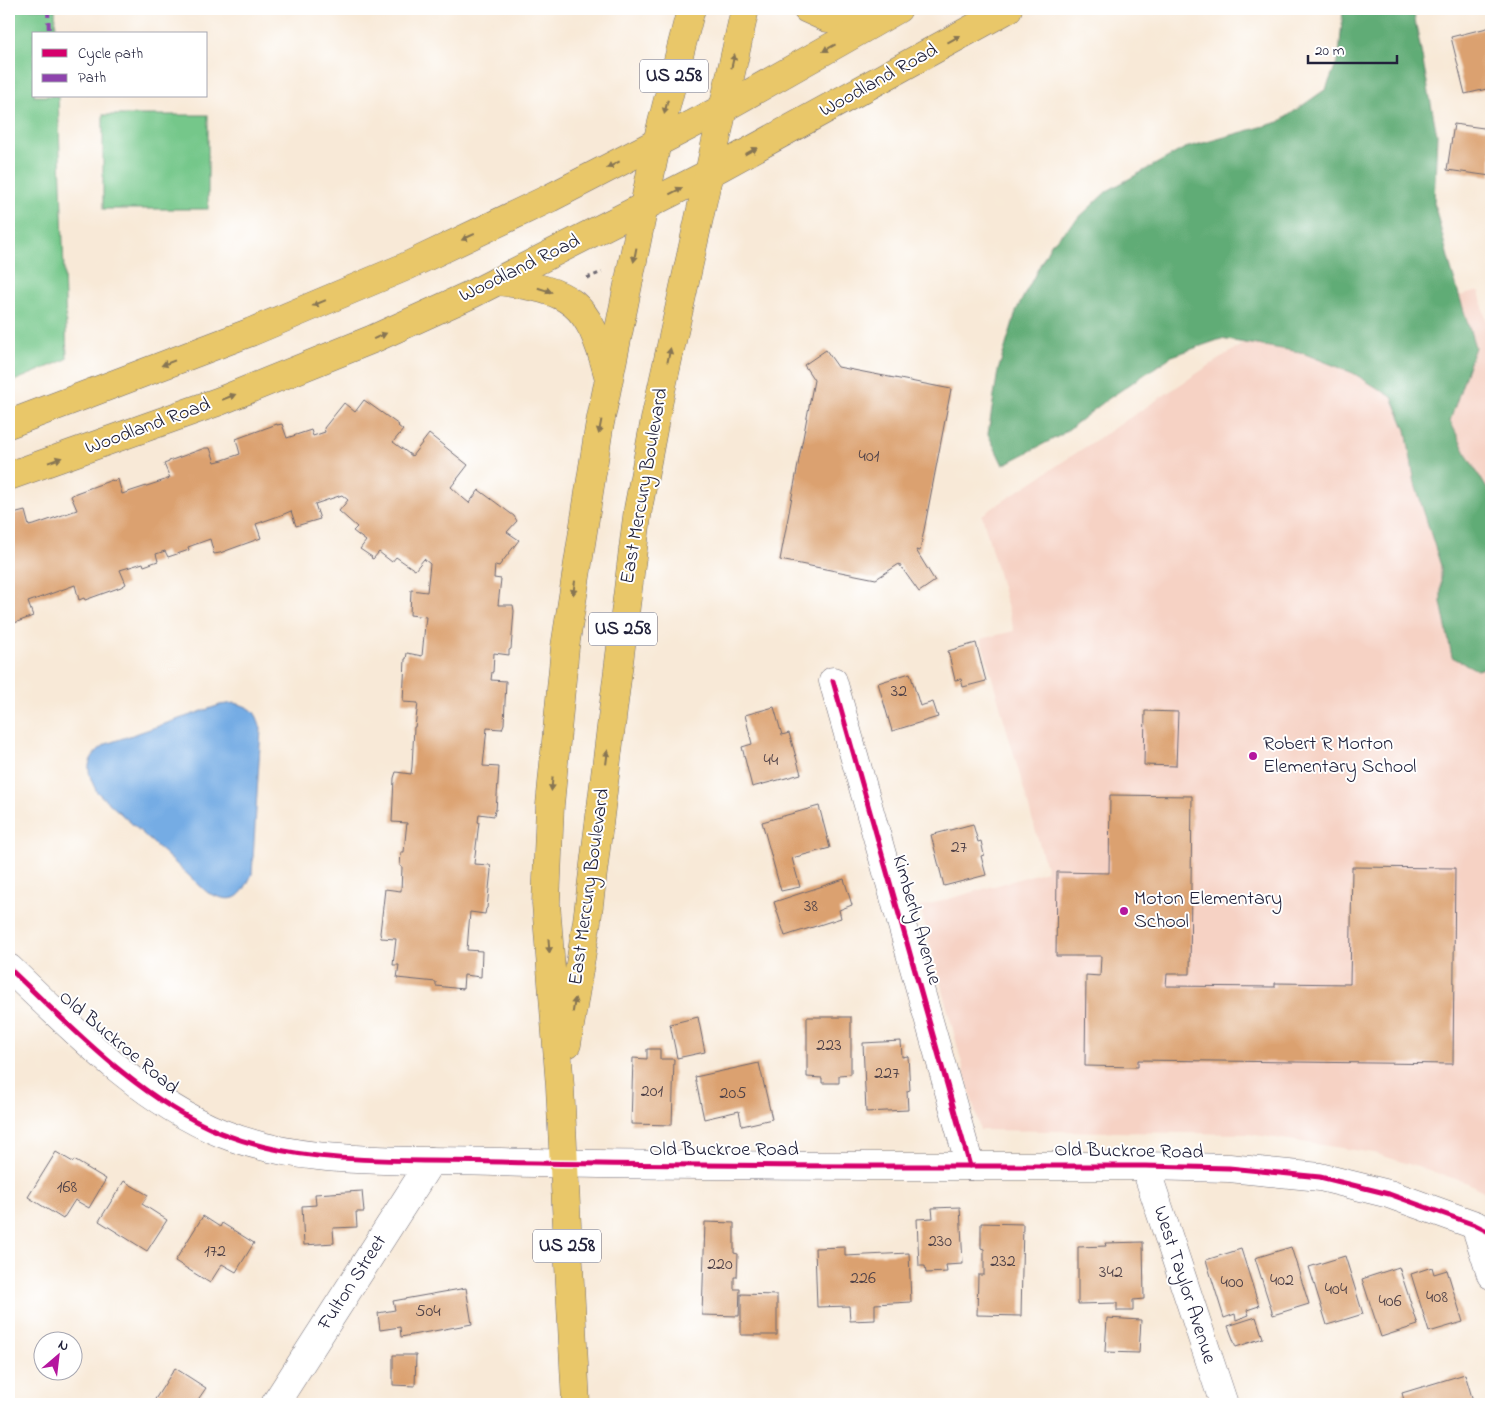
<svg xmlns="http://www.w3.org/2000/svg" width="1500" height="1413" font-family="'Indie Flower',sans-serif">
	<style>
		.built { fill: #f6d2c4 }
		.green { fill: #75c78a; stroke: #4c7462 }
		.forest { fill: #60ac76; stroke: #416758 }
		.water { fill: #74ace4; stroke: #4b6790 }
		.building { fill: #dba16f }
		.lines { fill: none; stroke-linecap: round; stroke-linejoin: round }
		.minor-casing { stroke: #6d6872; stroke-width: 29 }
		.major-casing { stroke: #6d6872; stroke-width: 29 }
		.path { stroke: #6d6872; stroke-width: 3; stroke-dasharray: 4 4; stroke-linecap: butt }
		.minor { stroke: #fff; stroke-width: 28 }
		.major { stroke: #e9c769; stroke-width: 28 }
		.quiet { stroke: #8e44ad; stroke-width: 4; stroke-dasharray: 8 4; stroke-linecap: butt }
		.cycleway-casing { stroke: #fff; stroke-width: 8 }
		.cycleway { stroke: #d6006c; stroke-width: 5 }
		.oneway { fill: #867452 }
		.poi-dot { fill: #b5179e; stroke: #fff; stroke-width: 2 }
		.labels { text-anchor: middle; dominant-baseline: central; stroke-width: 4; stroke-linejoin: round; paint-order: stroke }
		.number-label { font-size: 18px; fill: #504248 }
		.shield { fill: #fff; stroke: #646476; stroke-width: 1 }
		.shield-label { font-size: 19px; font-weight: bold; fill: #22223b }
		.street-label { font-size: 20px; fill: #22223b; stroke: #fff }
		.poi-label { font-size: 20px; fill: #22223b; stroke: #fff; text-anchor: start }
	</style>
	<rect width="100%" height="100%" fill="#fff"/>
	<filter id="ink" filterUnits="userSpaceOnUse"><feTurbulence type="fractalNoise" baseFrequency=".02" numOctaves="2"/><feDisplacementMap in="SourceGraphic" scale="10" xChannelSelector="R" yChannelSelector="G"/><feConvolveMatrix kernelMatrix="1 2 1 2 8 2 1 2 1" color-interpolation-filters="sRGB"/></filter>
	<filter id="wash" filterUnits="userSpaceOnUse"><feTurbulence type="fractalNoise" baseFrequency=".0096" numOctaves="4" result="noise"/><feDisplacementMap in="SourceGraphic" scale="20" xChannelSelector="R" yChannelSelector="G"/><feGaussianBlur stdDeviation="1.12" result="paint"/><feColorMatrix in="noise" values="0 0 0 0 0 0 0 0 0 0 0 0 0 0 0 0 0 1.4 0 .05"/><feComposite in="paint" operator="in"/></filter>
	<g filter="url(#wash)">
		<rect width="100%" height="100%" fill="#f8e9d7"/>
		<polygon class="built" points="1349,276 1362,320 1479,291 1491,340 1491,1195 1468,1183 1374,1153 1249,1134 980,1130 920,907 1047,871 981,639 1014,631 982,515 1213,363"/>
		<g class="green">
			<polygon points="9,9 55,9 56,34 34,34 34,96 58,96 67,359 9,383"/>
			<rect x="103" y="115" width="105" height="94"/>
		</g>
		<polygon class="forest" points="1343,9 1413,9 1437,135 1434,203 1451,269 1475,347 1450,421 1469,459 1491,495 1491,666 1477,670 1452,657 1441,602 1441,566 1415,484 1406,430 1392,397 1353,373 1300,352 1221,339 1172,356 1108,399 1061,435 1003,465 988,434 998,371 1017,309 1051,244 1107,191 1185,148 1279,122 1326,89 1339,57"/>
		<path class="water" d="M235 703C253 708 256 711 261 729L252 874C240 900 234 904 208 893L97 792C85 769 85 759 106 744L220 705Z"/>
		<g id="blocks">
			<g class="building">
				<polygon points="1491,27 1491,88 1465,94 1451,37"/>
				<polygon points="1454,124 1491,129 1491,176 1447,170"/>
				<polygon points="826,350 838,367 951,389 920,551 916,550 935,581 919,592 899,564 876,579 780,560 814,380 804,365"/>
				<polygon points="364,400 399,425 398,426 403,430 393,442 412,456 429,434 468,465 451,487 463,498 469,503 479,490 514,516 517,521 507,532 519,540 499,566 495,565 494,578 501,579 498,605 513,605 514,611 511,649 509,650 509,655 494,653 493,672 492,672 491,680 506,681 504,724 502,729 487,728 483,766 499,767 496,810 495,810 494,816 479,814 478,822 479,822 474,864 490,865 491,870 487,908 486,909 485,914 470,912 467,950 482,951 481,977 464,975 463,989 436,986 436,982 397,978 399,965 393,965 396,939 381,938 380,933 385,889 401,891 402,867 400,866 401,852 404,852 406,831 407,823 392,822 394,778 396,772 411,774 412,767 414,727 415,727 418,703 403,702 405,659 406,659 407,653 422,656 425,625 426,617 410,615 411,590 427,592 430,564 424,559 415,570 396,557 392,562 379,552 373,559 371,558 372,557 360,549 366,541 353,531 357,527 339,511 348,500 342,495 315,504 320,519 296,526 291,511 284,514 256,524 261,538 220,553 214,554 210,539 188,547 189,550 168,557 165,551 156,554 158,561 144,566 143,563 120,570 126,584 121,587 85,600 84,598 79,600 75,585 28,602 33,616 9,625 9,515 25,511 29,526 37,524 77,510 71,496 76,493 112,480 113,481 118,479 122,494 162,481 170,478 164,464 169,462 169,461 205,448 210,448 215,462 223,460 240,454 236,439 277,424 277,425 282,424 287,438 311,430 313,436 325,432 324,428 344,403 355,412"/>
				<polygon points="976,643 986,681 963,687 961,679 955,680 948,651"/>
				<polygon points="910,673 920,706 933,702 938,717 892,731 878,683"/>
				<polygon points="774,707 782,735 789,733 801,774 752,787 742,747 752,744 745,715"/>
				<polygon points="1145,711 1178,712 1176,766 1144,765"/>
				<polygon points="1110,795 1192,796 1190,974 1167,974 1166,986 1275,987 1275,983 1350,984 1352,867 1455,868 1453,1064 1138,1060 1138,1067 1085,1066 1086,975 1100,976 1101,956 1056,956 1057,872 1109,873"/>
				<polygon points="819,806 830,848 792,858 800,887 781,891 762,822"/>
				<polygon points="973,824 978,842 981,841 984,855 981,856 986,875 944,886 931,835"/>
				<polygon points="844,879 852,905 839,910 841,918 785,936 774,902"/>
				<polygon points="698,1017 705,1052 677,1058 670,1024"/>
				<polygon points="807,1017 851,1017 851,1074 839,1075 839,1083 822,1083 822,1078 807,1077"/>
				<polygon points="901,1041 902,1057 908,1056 910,1090 907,1091 908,1110 866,1112 863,1043"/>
				<polygon points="647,1049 660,1049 660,1059 674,1059 672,1125 631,1124 633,1058 647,1059"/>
				<polygon points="759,1063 772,1119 742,1126 739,1111 704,1119 695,1077"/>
				<polygon points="56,1152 73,1162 74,1160 106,1179 89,1208 75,1200 63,1219 28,1197"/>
				<polygon points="124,1181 148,1195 142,1204 167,1220 147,1251 99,1221"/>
				<polygon points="362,1191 364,1212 356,1212 357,1227 333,1228 334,1243 304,1245 302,1206 316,1205 315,1194"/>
				<polygon points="960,1207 963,1264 946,1265 947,1272 926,1273 925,1266 919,1266 917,1219 933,1218 932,1208"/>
				<polygon points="203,1216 220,1227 222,1223 254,1243 236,1272 222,1264 210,1283 175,1261"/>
				<polygon points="705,1222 734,1223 734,1253 738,1254 737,1277 734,1277 734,1289 740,1289 739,1316 702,1315"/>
				<polygon points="981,1223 1023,1224 1021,1316 977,1315 978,1275 984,1275 984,1249 981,1248"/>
				<polygon points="1143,1242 1144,1299 1133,1300 1133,1311 1117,1311 1117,1303 1078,1304 1078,1247 1106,1246 1105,1243"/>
				<polygon points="845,1247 845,1256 909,1253 911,1302 875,1304 875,1320 850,1321 849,1306 817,1307 815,1248"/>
				<polygon points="1291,1247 1309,1304 1273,1315 1255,1258"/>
				<polygon points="1241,1249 1259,1306 1247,1310 1249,1315 1236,1320 1235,1314 1224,1318 1206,1260"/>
				<polygon points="1345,1256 1363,1314 1327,1325 1309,1267"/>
				<polygon points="1399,1267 1418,1325 1381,1337 1362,1279"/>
				<polygon points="1432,1267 1434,1274 1447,1270 1463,1322 1429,1332 1411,1274"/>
				<polygon points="466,1288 472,1324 401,1337 400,1327 380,1330 378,1313 395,1310 393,1301"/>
				<polygon points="741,1294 777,1295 777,1335 741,1335"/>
				<polygon points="1256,1317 1263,1338 1236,1347 1228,1326"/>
				<polygon points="1107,1318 1141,1320 1139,1353 1105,1352"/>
				<polygon points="393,1355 416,1355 415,1386 393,1385"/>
				<polygon points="175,1368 206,1388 195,1404 152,1404"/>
				<polygon points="1465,1374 1474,1404 1405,1404 1402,1393"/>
			</g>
		</g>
	</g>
	<g filter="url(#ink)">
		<use href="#blocks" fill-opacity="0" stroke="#6d6872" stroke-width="1"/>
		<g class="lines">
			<g class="minor-casing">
				<g id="minor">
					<polyline points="833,681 970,1166"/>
					<path d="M9 968C72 1028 140 1100 221 1133 286 1159 354 1160 423 1161 461 1161 499 1162 537 1163 739 1167 942 1166 1145 1166L1229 1168 1320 1177 1389 1194 1475 1225 1491 1233"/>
					<polyline points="1145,1166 1224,1404"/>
					<polyline points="1475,1225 1491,1275"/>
					<polyline points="275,1404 431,1161"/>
				</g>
			</g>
			<g class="major-casing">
				<g id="major">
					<polyline points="807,9 827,18 871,24"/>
					<path d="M497 281C572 291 588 300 608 375"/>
					<polyline points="9,424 251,332 405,267 550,198 722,109 898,9"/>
					<polyline points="9,476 220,401 373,339 472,294 708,174 1008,9"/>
					<polyline points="567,1044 587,921 638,509 656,414 745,9"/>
					<polyline points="576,1404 560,1087 546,903 550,805 565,647 599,428 657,142 691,9"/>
				</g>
			</g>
			<polyline class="path" points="587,278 602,272"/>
			<use href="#minor" class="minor"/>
			<use href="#major" class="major"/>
			<polyline class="quiet" points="48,9 49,34"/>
			<g class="cycleway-casing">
				<g id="cycleway">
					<polyline points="833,681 970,1166"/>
					<path d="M9 968C72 1028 140 1100 221 1133 286 1159 354 1160 423 1161 461 1161 499 1162 537 1163 739 1167 942 1166 1145 1166L1229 1168 1320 1177 1389 1194 1475 1225 1491 1233"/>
				</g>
			</g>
			<use href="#cycleway" class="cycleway"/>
		</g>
		<defs><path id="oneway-solid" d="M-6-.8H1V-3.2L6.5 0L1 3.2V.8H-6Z" transform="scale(1.25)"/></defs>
		<g class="oneway">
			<use href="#oneway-solid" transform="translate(954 39) rotate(-29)"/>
			<use href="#oneway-solid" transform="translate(829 48) rotate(151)"/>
			<use href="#oneway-solid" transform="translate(733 61) rotate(-77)"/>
			<use href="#oneway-solid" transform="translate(666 107) rotate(104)"/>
			<use href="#oneway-solid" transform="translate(751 151) rotate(-28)"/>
			<use href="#oneway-solid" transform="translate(613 165) rotate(152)"/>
			<use href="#oneway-solid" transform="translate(676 191) rotate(-27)"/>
			<use href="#oneway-solid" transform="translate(468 237) rotate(155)"/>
			<use href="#oneway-solid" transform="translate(635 255) rotate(101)"/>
			<use href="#oneway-solid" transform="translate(545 290) rotate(17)"/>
			<use href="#oneway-solid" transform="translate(319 303) rotate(157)"/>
			<use href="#oneway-solid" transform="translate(380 336) rotate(-24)"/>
			<use href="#oneway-solid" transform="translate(669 355) rotate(-78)"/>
			<use href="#oneway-solid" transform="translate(168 363) rotate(159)"/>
			<use href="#oneway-solid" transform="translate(229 397) rotate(-22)"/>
			<use href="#oneway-solid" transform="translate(600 427) rotate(101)"/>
			<use href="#oneway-solid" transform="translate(55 460) rotate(-20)"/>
			<use href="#oneway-solid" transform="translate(574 588) rotate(98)"/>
			<use href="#oneway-solid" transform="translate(607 757) rotate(-83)"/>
			<use href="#oneway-solid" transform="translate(552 784) rotate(95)"/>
			<use href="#oneway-solid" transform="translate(549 946) rotate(86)"/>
			<use href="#oneway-solid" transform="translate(574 1005) rotate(-81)"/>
		</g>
	</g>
	<g class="poi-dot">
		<circle cx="1253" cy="756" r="5"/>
		<circle cx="1124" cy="911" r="5"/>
	</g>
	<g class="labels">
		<g class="number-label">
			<text x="869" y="457">401</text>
			<text x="899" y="692">32</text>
			<text x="771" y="761">44</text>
			<text x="959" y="848">27</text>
			<text x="811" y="907">38</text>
			<text x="829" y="1046">223</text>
			<text x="887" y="1074">227</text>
			<text x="652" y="1092">201</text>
			<text x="733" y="1094">205</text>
			<text x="67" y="1188">168</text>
			<text x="940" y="1242">230</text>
			<text x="215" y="1252">172</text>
			<text x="1003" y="1262">232</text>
			<text x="720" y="1265">220</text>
			<text x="1111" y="1273">342</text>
			<text x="863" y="1279">226</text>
			<text x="1282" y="1281">402</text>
			<text x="1232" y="1283">400</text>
			<text x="1336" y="1290">404</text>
			<text x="1437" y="1298">408</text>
			<text x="1390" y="1302">406</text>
			<text x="428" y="1312">504</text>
		</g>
		<g class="shield">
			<rect x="640" y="59.5" width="68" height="33" rx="4"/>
			<rect x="589" y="612.5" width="68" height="33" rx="4"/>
			<rect x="533" y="1229.5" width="68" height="33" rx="4"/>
		</g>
		<g class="shield-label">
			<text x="674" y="76">US 258</text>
			<text x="623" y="629">US 258</text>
			<text x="567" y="1246">US 258</text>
		</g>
		<g class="street-label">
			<text transform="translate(879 81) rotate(-29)">Woodland Road</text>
			<text transform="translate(520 269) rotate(-26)">Woodland Road</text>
			<text transform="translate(148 427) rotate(-20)">Woodland Road</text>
			<text transform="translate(645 486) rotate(-80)">East Mercury Boulevard</text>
			<text transform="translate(590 887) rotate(-82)">East Mercury Boulevard</text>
			<text transform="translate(916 920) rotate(74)">Kimberly Avenue</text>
			<text transform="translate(118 1043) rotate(40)">Old Buckroe Road</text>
			<text x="724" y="1150">Old Buckroe Road</text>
			<text transform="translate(1129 1152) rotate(1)">Old Buckroe Road</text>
			<text transform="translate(353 1283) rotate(-57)">Fulton Street</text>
			<text transform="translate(1184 1285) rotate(72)">West Taylor Avenue</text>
		</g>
		<g class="poi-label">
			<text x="1263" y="744">Robert R Morton<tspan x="1263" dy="23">Elementary School</tspan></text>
			<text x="1134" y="899">Moton Elementary<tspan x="1134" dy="23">School</tspan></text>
		</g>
	</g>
	<rect width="1500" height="1413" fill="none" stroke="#fff" stroke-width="30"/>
	<rect x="32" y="32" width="175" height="65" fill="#ffffff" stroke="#a7a7b1"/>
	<rect x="42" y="49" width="25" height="8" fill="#d6006c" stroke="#a7a7b1"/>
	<text x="78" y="58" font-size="15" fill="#22223b">Cycle path</text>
	<rect x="42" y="74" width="25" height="8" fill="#8e44ad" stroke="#a7a7b1"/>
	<text x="78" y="82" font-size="15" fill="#22223b">Path</text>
	<g transform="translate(58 1356) rotate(28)"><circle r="24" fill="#ffffff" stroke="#a7a7b1"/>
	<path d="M0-4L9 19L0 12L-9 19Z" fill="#b5179e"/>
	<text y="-8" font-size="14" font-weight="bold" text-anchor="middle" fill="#22223b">N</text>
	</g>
	<path d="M1308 55v8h89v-8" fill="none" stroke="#22223b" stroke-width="2.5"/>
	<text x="1315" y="55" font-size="15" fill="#22223b" stroke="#ffffff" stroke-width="4" paint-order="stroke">20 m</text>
</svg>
